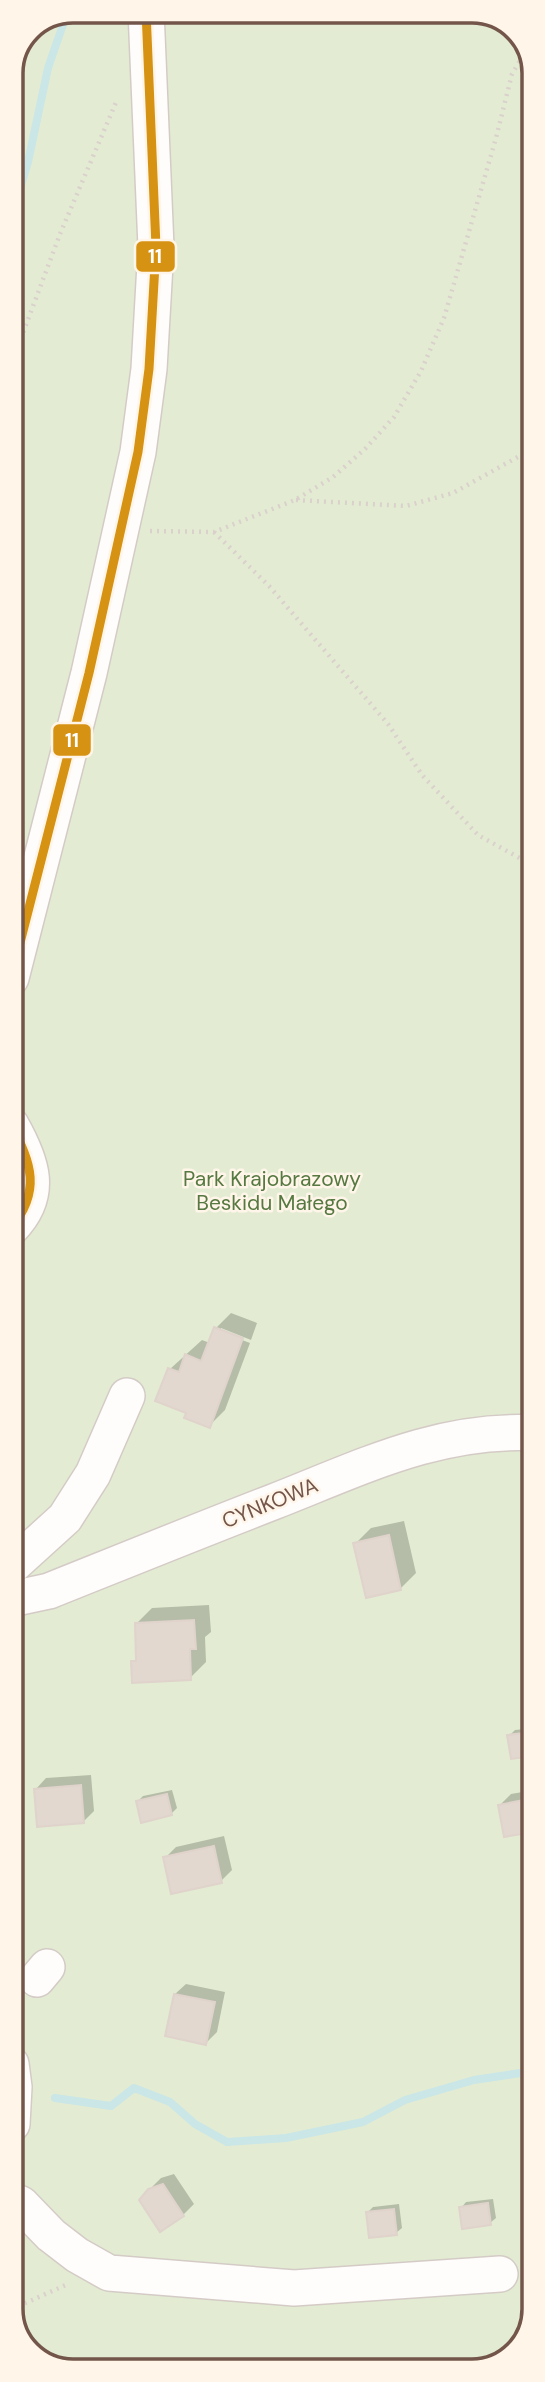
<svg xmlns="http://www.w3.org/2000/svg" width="545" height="2382" font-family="'DM Sans',sans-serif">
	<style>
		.green { fill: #e3ecd3 }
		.shadow { fill: #0003 }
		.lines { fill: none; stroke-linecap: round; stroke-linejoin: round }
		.stream { stroke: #cae6e6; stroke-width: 8 }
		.building { fill: #e2d8d0; stroke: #dfd3cb; stroke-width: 2 }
		.minor-casing { stroke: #d4cbc6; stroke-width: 38 }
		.path { stroke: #dad0cc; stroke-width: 4.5; stroke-dasharray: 2 5; stroke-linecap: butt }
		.minor { stroke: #fefdfc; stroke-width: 35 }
		.bus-1-casing { stroke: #fff5e9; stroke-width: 14 }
		.bus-1 { stroke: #d69212; stroke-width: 9 }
		.labels { text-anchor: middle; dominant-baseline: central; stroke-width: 5; stroke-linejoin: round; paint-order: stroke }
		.park-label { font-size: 21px; fill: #557941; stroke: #fff5e9 }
		.street-label { font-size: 21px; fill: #745549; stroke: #fff5e9 }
		.rim { fill: none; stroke: #745549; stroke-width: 3.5 }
		.line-badge { stroke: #fff5e9; stroke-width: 2.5 }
		.badge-label { font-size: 19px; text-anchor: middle; font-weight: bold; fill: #fff }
	</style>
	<rect width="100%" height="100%" fill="#f6f0e9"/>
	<polygon class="green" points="73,11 480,11 516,28 533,61 534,2310 519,2350 484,2370 65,2371 29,2354 12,2321 11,72 29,28"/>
	<g class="shadow">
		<polygon points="231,1313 257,1323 251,1340 221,1328 221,1332 250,1343 225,1410 209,1426 188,1412 158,1400 170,1369 202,1340 210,1343 216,1328"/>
		<polygon points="404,1521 416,1573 401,1588 355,1544 371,1528"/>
		<polygon points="209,1605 211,1632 205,1637 206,1662 190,1678 133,1662 138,1657 136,1624 152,1608"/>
		<polygon points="534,1728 534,1754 512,1757 509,1736 515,1730"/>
		<polygon points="91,1775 94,1811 83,1822 36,1789 46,1778"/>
		<polygon points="172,1790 177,1808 171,1814 137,1802 143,1796"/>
		<polygon points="534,1790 534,1830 505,1835 500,1805 511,1794"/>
		<polygon points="224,1836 232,1870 221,1881 165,1858 176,1847"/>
		<polygon points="186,1984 225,1992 217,2032 206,2043 175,1994"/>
		<polygon points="174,2174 194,2204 183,2215 149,2190 161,2178"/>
		<polygon points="493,2199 496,2218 490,2223 461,2208 466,2202"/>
		<polygon points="399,2204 402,2228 396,2233 367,2213 373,2207"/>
	</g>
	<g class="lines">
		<g class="stream">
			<polyline points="11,218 28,162 48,68 67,13"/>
			<polyline points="55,2098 111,2106 134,2088 170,2102 195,2124 227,2142 286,2138 363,2122 405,2100 474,2080 534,2071"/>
		</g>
	</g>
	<g class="building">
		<polygon points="214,1327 243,1338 210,1428 184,1418 186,1413 155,1401 168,1368 179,1372 185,1354 201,1361"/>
		<polygon points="389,1535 401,1590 366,1598 353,1543"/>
		<polygon points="194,1620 196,1649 190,1649 191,1680 132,1683 131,1661 136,1661 135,1623"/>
		<polygon points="532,1732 534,1756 511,1759 507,1735"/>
		<polygon points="81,1785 84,1823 37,1827 34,1789"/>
		<polygon points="167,1794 172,1815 141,1823 136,1801"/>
		<polygon points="534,1798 534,1832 504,1837 498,1805"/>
		<polygon points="214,1846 222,1883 171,1894 163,1857"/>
		<polygon points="174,1994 215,2002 206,2045 165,2036"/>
		<polygon points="163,2184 184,2216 160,2232 139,2200 148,2189"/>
		<polygon points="488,2203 491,2225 462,2229 459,2207"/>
		<polygon points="394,2209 397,2235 369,2238 366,2212"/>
	</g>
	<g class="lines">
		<g class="minor-casing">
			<g id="minor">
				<polyline points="11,978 89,673 138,452 149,369 156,247 146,11"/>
				<path d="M11 1125C32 1162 44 1194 11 1228"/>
				<polyline points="11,1567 65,1518 93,1474 127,1396"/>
				<path d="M11 1597H21L49 1591C124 1561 198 1531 273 1502 360 1468 439 1428 534 1433"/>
				<polyline points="37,1979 47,1967"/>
				<polyline points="11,2064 14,2087 12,2124"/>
				<polyline points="12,2200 21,2204 51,2235 77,2255 109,2273 294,2288 500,2274"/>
			</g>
		</g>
		<g class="path">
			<polyline points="11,365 60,234 117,100"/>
			<polyline points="296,500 406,506 453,493 534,448"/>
			<polyline points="150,531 214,532 295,500 333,477 365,449 394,417 421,371 444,318 496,138 512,74 527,49"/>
			<polyline points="214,532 269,586 388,724 422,775 478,835 534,866"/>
			<polyline points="12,2309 68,2284"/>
		</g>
		<use href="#minor" class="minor"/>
		<g class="bus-1-casing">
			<g id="bus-1">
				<polyline points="11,978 89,673 138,452 149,369 156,247 146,11"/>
				<path d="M11 1125C32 1164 41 1191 11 1228"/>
			</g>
		</g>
		<use href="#bus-1" class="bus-1"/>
	</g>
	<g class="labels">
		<g class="park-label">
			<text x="272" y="1179">Park Krajobrazowy<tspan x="272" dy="24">Beskidu Małego</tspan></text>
		</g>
		<g class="street-label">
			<text transform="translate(270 1503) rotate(-22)">CYNKOWA</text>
		</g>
	</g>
	<path d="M0 0H545V2382H0ZM73 23H472A50 50 0 0 1 522 73V2309A50 50 0 0 1 472 2359H73A50 50 0 0 1 23 2309V73A50 50 0 0 1 73 23Z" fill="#fff5e9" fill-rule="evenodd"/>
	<path class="rim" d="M73 23H472A50 50 0 0 1 522 73V2309A50 50 0 0 1 472 2359H73A50 50 0 0 1 23 2309V73A50 50 0 0 1 73 23Z"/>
	<g class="line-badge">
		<rect x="135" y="240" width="41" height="33" rx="7" fill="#d69212"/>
		<rect x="52" y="723" width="40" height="34" rx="7" fill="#d69212"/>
	</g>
	<g class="badge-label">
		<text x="155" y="263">11</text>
		<text x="72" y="747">11</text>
	</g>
</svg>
